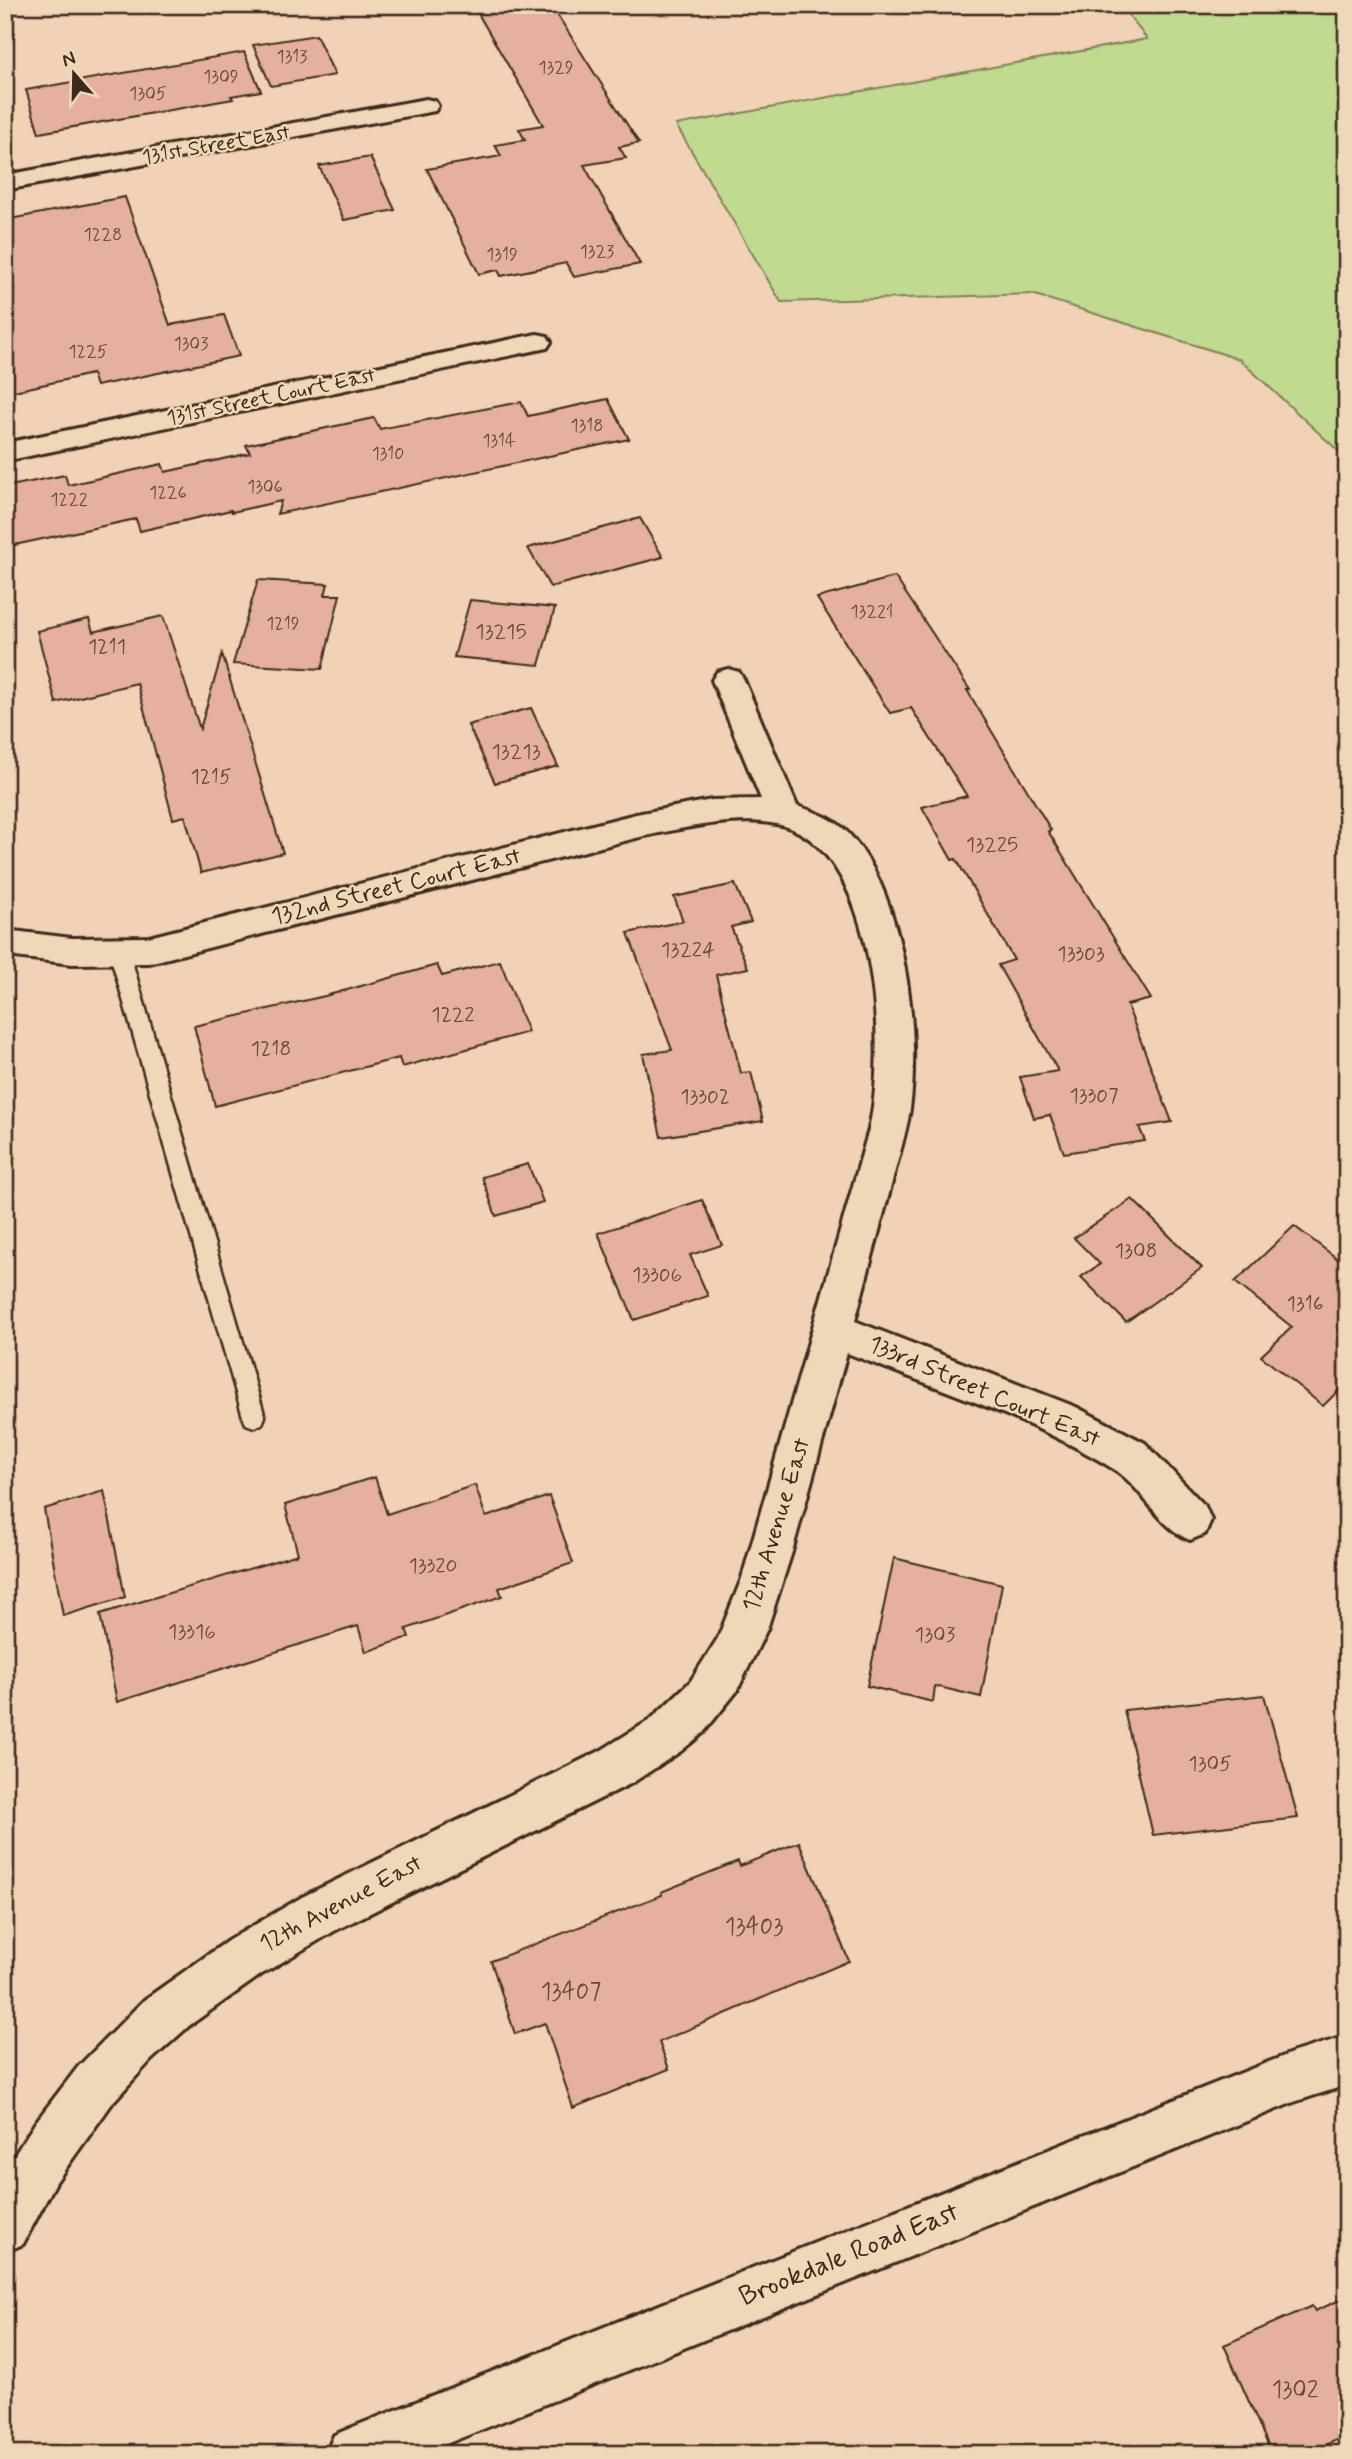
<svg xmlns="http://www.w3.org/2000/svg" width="1352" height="2459" font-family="Mynerve,sans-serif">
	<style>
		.green { fill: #c0da90; stroke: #7e8257; stroke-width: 2 }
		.building { fill: #e5b09f; stroke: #3b2a1e; stroke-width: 2 }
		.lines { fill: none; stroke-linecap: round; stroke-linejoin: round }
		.service-casing { stroke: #3b2a1e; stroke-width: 5 }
		.minor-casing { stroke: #3b2a1e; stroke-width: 6 }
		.secondary-casing { stroke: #3b2a1e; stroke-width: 6 }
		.service { fill: #f0d7b8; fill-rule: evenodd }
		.minor { fill: #f0d7b8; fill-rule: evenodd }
		.secondary { fill: #f0d7b8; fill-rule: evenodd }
		.labels { text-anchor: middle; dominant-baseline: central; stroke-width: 5; stroke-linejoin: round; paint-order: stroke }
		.far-number-label { font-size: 18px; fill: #664c3e }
		.far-street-label { font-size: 21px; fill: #3b2a1e; stroke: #f0d7b8 }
		.number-label { font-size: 21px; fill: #664c3e }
		.street-label { font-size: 24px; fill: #3b2a1e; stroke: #f0d7b8 }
		.near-number-label { font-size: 24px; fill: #664c3e }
		.near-street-label { font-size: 28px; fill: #3b2a1e; stroke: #f0d7b8 }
	</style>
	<rect width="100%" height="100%" fill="#f2d2b6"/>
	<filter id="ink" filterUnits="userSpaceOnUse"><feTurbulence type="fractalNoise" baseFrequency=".0143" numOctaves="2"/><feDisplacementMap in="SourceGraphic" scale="14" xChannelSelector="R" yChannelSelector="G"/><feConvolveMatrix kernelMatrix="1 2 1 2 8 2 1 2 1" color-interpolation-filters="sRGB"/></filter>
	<g filter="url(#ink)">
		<polygon class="green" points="1121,5 1347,5 1347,459 1239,359 1032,294 781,302 676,125 1147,39"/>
		<g class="building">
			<polygon points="473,5 551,5 639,143 619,147 626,158 584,165 640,264 574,277 566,263 501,276 498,270 479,274 427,169 501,156 495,145 525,140 519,129 543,125"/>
			<polygon points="316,35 335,75 271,86 253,45"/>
			<polygon points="244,52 261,91 231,96 233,99 39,133 26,90"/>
			<polygon points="370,157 395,210 344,220 319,166"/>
			<polygon points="125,197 170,325 224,315 239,356 96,386 92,374 5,393 5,220"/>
			<polygon points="608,399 629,439 277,514 281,501 232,512 231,510 140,531 136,519 5,547 5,487 65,475 68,485 162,464 165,472 250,453 246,445 374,418 380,429 521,402 528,416"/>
			<polygon points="640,518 663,557 550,587 528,548"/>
			<polygon points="895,577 970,690 967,690 1051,830 1048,831 1151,999 1127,1005 1172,1122 1139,1127 1145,1141 1064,1153 1050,1115 1034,1118 1020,1077 1058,1071 998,965 1014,960 956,859 952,860 922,807 967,796 911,708 890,713 817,598"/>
			<polygon points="258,580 328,584 325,595 340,595 322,669 233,664"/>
			<polygon points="470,600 555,608 539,665 454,657"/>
			<polygon points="163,616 200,729 222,654 283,853 201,873 185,816 173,819 137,683 56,703 37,631 89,619 93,632"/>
			<polygon points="531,708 558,766 495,783 468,725"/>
			<polygon points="735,884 751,922 731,927 748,968 716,975 741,1073 751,1072 763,1121 661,1137 643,1054 672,1050 628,933 683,921 674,897"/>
			<polygon points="500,961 528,1032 402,1067 399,1058 215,1106 194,1026 325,996 437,965 442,976"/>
			<polygon points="528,1164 543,1202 496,1216 482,1177"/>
			<polygon points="1132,1199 1202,1268 1126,1322 1081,1277 1100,1264 1074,1238"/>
			<polygon points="702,1200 722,1245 690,1255 708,1296 634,1320 598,1233"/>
			<polygon points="1294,1226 1347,1266 1347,1382 1323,1406 1261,1356 1292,1327 1235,1282"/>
			<polygon points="375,1477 387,1514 475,1485 486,1517 549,1496 573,1563 499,1588 502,1596 406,1629 409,1637 366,1652 358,1626 117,1702 100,1614 298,1554 285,1505"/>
			<polygon points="104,1491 125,1597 63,1616 44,1509"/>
			<polygon points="894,1558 1002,1584 981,1697 935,1686 933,1702 867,1686"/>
			<polygon points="1264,1695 1298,1818 1153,1835 1124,1710"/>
			<polygon points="799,1842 849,1961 659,2042 669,2069 573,2108 545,2023 515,2034 491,1961 662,1895 661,1892 738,1861 740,1866"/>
			<polygon points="1347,2297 1347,2435 1306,2454 1272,2454 1224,2345 1312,2306 1315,2311"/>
		</g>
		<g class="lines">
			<g class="service-casing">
				<polygon id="service" points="119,944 126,946 129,951 265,1417 262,1424 254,1427 246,1424 243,1417 109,951 112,946"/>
			</g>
			<g class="minor-casing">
				<g id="minor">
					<polygon points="426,99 435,101 438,106 435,111 5,190 5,175"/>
					<polygon points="537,334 547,336 551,342 547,348 5,461 5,443"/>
					<path d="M728 669 739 672 744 680 797 806C816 812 835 819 848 833 904 891 921 1032 910 1109 906 1135 897 1161 891 1186 879 1231 867 1276 855 1321L1076 1407 1145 1443 1205 1506 1211 1520 1205 1534 1190 1540C1156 1526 1143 1486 1112 1468 1031 1418 935 1388 847 1353L792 1552 767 1629 737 1691 703 1733 681 1751 632 1783 336 1930 262 1974 190 2025 151 2060 113 2102 56 2182 23 2244 5 2252V2170L35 2123 78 2067 144 2000 229 1940 302 1897 600 1751 650 1720 690 1682 718 1638 742 1578 869 1129C887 1051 877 875 799 832 757 809 681 829 636 838L149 963 72 964 7 956 5 930 72 938 149 937 636 814 712 800 761 799 712 680 717 672Z"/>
				</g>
			</g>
			<g class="secondary-casing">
				<polygon id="secondary" points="1347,2036 1347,2085 1294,2102 421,2454 326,2454 334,2435 353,2427 1294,2052"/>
			</g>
			<use href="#service" class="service"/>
			<use href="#minor" class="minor"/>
			<use href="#secondary" class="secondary"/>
		</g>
	</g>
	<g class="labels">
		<g class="far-number-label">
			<text x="292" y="57">1313</text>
			<text x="556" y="68">1329</text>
			<text x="221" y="77">1309</text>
			<text x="148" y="94">1305</text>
			<text x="103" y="235">1228</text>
			<text x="597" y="252">1323</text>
			<text x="502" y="255">1319</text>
			<text x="191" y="344">1303</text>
			<text x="88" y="352">1225</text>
			<text x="587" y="426">1318</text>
			<text x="499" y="441">1314</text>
			<text x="388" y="454">1310</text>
			<text x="265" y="487">1306</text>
			<text x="168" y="493">1226</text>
			<text x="69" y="500">1222</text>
			<text x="872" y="612">13221</text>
			<text x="283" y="624">1219</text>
		</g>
		<g class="far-street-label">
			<text transform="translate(216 145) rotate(-10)">131st Street East</text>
			<text transform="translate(271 397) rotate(-12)">131st Street Court East</text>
		</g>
		<g class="number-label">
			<text x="501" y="632">13215</text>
			<text x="107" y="647">1211</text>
			<text x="516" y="752">13213</text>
			<text x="211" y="777">1215</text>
			<text x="992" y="845">13225</text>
			<text x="688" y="950">13224</text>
			<text x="1081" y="954">13303</text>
			<text x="453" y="1015">1222</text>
			<text x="271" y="1049">1218</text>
			<text x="1094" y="1096">13307</text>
			<text x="705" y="1097">13302</text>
			<text x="1136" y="1251">1308</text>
			<text x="657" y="1275">13306</text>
			<text x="1305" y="1304">1316</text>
			<text x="433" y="1566">13320</text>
			<text x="192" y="1632">13316</text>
			<text x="935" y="1635">1303</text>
			<text x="1210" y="1764">1305</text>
		</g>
		<g class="street-label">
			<text transform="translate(396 887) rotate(-14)">132nd Street Court East</text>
			<text transform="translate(984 1392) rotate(23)">133rd Street Court East</text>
			<text transform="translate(777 1525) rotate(-73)">12th Avenue East</text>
			<text transform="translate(341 1904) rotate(-28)">12th Avenue East</text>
		</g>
		<g class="near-number-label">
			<text x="754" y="1927">13403</text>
			<text x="571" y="1992">13407</text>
			<text x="1295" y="2390">1302</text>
		</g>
		<g class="near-street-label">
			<text transform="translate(849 2255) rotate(-22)">Brookdale Road East</text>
		</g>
	</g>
	<rect width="1352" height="2459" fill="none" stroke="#f0d7b8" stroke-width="28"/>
	<rect x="14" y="14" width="1324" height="2431" fill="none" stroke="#3b2a1e" stroke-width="2.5" filter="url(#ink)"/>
	<g transform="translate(74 74) rotate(340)" stroke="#f0d7b8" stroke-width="5" paint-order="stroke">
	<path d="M0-5L12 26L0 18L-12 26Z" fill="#3b2a1e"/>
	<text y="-10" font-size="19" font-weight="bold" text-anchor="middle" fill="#3b2a1e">N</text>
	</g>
</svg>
